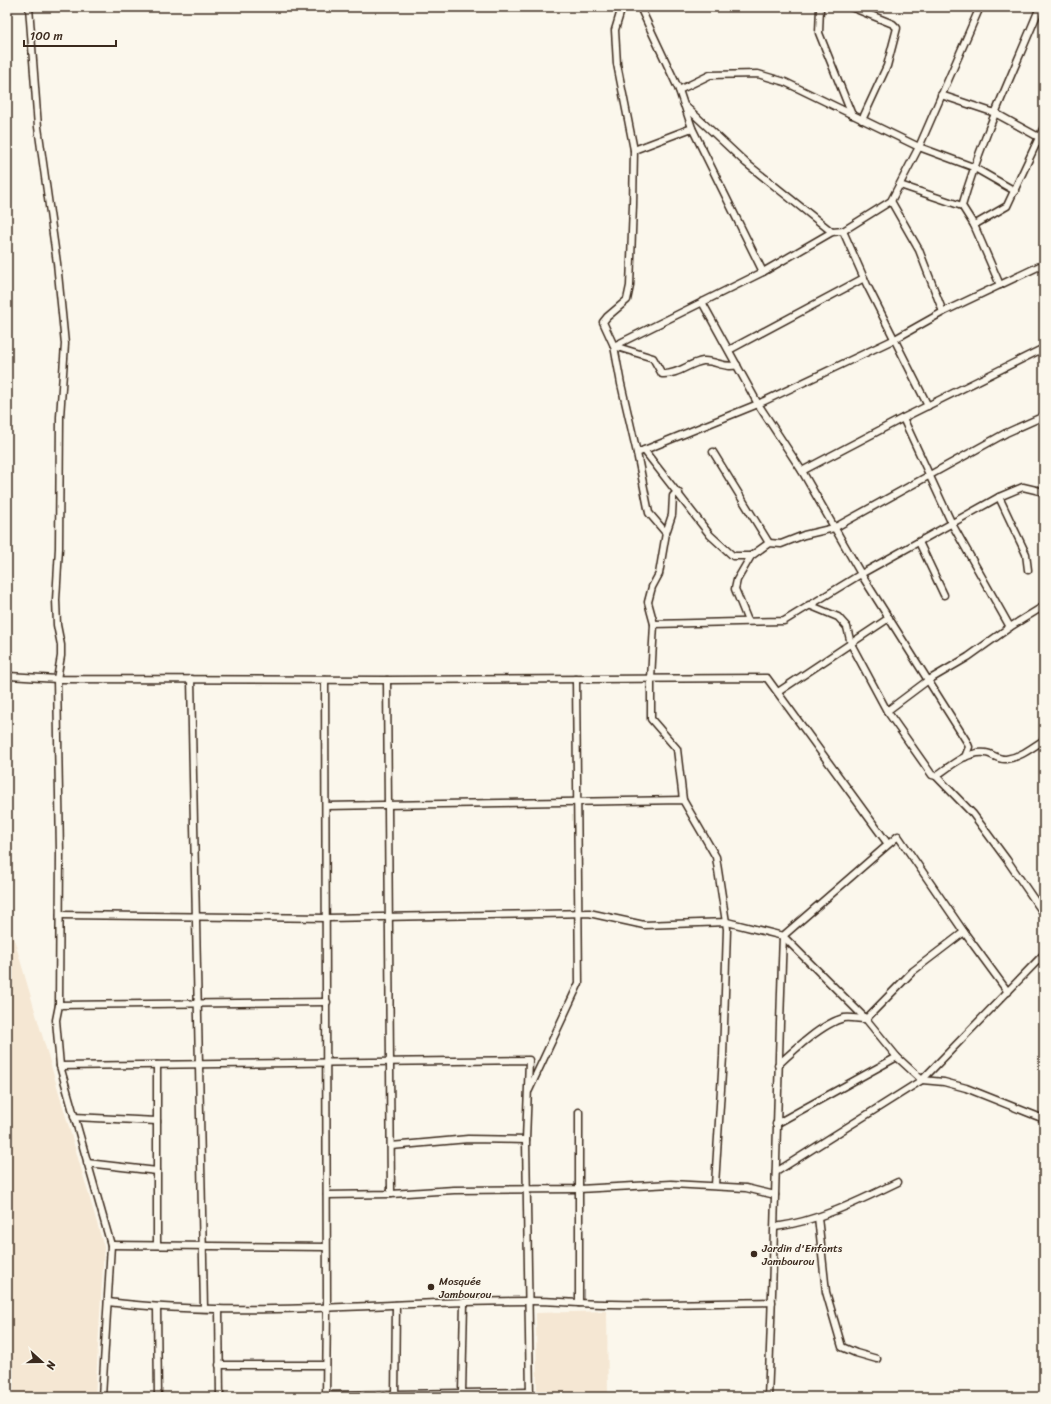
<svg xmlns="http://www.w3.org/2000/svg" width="1051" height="1404" font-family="Sriracha,sans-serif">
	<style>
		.built { fill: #f5e7d3 }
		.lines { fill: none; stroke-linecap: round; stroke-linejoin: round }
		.street-casing { stroke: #3b2a1e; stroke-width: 9 }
		.street { stroke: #fbf7ec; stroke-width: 6 }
		.poi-dot { fill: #3b2a1e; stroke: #fbf7ec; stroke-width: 1.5 }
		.labels { text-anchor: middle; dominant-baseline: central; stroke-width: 3; stroke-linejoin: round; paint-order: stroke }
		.poi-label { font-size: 11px; fill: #3b2a1e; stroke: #fbf7ec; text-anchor: start }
	</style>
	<rect width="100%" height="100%" fill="#fbf7ec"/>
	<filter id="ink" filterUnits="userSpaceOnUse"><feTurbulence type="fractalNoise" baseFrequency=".025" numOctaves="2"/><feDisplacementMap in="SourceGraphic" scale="8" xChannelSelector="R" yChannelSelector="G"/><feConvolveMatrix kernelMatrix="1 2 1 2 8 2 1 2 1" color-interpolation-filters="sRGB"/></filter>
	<g filter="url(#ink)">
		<g class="built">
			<polygon points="7,915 104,1247 95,1397 7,1397"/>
			<polygon points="607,1311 608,1397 537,1397 536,1313"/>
		</g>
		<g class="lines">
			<g class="street-casing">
				<g id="street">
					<polyline points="29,7 38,127 57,263 65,344 60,417 59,548 56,600 57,625 61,645 61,656 57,679 60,853 59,1005 56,1020 60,1066 111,1245 102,1397"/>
					<polyline points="622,7 615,30 617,64 634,150 633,205 630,286 627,300 607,317 603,322 614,346 621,384 637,453 649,513 666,533 659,574 652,587 648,602 654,624 651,679 651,719 677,749 683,800"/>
					<polyline points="640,7 679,90 710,75 758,74 785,82 919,147 973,167 1015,191"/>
					<polyline points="820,7 819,33 852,115"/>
					<polyline points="851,7 893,24 897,28 887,66 862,120"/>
					<polyline points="679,90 684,105 746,163 832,232"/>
					<polyline points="941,95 995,113 1044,140"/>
					<polyline points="685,107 692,128 763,272"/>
					<polyline points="634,150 692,128"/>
					<polyline points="900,185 962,206"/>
					<polyline points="891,201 919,250 943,312"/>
					<polyline points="974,225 1007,206 1044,127"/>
					<polyline points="843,231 867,285 928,406"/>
					<path d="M1000 285 974 225 962 206C982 137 1013 73 1040 7"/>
					<polyline points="702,302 758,404 802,471 861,574 967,742 969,747 965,757"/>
					<polyline points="614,346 763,272 832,232 843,231 891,201 919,147 980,7"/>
					<path d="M614 346 653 358 662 374C678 375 689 363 703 361 715 360 725 369 737 365"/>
					<polyline points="729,350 864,278"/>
					<polyline points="903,418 952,524 1010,627"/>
					<polyline points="644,450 710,535 733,556 751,556"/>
					<polyline points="713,452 769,543"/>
					<polyline points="637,453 758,404 895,339 943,312 1044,264"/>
					<polyline points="802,471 903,418 1044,348"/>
					<polyline points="999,497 1026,554 1028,570"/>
					<polyline points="666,533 672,515 673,496 676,493 679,493"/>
					<polyline points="919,542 944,595"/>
					<path d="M809 605 838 617 847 627 851 644 887 711 932 775 936 776C949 767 968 750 986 753 993 754 998 760 1006 759 1021 757 1031 748 1044 740"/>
					<polyline points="748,621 735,589 737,580 751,556 769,543 781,544 804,535 834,528 1006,433 1044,416"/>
					<polyline points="654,624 784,621 861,574 999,497 1023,487 1044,492"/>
					<polyline points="9,676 57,679 387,680 767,678 888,844"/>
					<polyline points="191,679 204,1308"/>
					<polyline points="325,680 327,1308 326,1397"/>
					<polyline points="387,680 391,1194"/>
					<polyline points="778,692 889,618"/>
					<polyline points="887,711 927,681 968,657 1010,627 1044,606"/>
					<polyline points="936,776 973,814 1007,860 1044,914"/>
					<polyline points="326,806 683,800 716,857 727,929 723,1057 715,1185"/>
					<path d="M60 915 327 918 589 913 644 925 727 922 783 936C777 1090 775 1243 768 1397"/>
					<polyline points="1008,992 964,932 898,836 783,936 866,1019 897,1057 922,1080 944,1082 966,1088 1044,1119"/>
					<polyline points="59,1005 327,1002"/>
					<polyline points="157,1065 157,1245"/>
					<path d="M778 1065C794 1050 823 1023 844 1018 851 1017 860 1019 866 1019L913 971 964 932"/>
					<polyline points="60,1066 529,1060 526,1140 530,1397"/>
					<polyline points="529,1090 579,983 576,679"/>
					<polyline points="579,1112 579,1303"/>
					<polyline points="74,1117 157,1121"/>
					<polyline points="776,1124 897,1057"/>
					<polyline points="391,1146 468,1139 526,1140"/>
					<polyline points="87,1163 157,1171"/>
					<polyline points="776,1172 922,1080 1044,954"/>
					<polyline points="327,1195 391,1194 454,1190 579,1189 671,1184 746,1188 775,1195"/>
					<polyline points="818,1217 826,1292 842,1347 856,1353 877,1359"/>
					<path d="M775 1227C819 1221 859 1201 898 1182"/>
					<polyline points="111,1245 326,1247"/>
					<path d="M108 1302C248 1319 389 1301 529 1301 556 1301 584 1304 612 1304 665 1305 719 1303 772 1302"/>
					<polyline points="157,1308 158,1397"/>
					<polyline points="219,1309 220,1397"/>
					<polyline points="219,1365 326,1365"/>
					<polyline points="462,1393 464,1303"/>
					<polyline points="326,1395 530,1392"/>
					<polyline points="395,1397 396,1305"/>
				</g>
			</g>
			<use href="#street" class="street"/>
		</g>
	</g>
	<g class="poi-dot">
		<circle cx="754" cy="1254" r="4"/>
		<circle cx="431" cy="1287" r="4"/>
	</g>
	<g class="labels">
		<g class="poi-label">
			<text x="762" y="1248">Jardin d'Enfants<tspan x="762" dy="13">Jambourou</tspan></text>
			<text x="439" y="1281">Mosquée<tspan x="439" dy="13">Jambourou</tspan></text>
		</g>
	</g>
	<rect width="1051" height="1404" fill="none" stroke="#fbf7ec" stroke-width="24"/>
	<rect x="12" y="12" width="1027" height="1380" fill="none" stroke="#3b2a1e" stroke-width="1.5" filter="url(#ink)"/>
	<g transform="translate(42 1362) rotate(111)" stroke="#fbf7ec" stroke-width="3" paint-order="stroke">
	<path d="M0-3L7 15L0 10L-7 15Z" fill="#3b2a1e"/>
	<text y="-6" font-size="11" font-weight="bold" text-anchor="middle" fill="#3b2a1e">N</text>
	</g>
	<path d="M24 40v6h92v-6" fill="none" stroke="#3b2a1e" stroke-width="2"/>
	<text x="30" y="40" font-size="12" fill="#3b2a1e" stroke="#fbf7ec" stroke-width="3" paint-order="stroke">100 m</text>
</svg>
